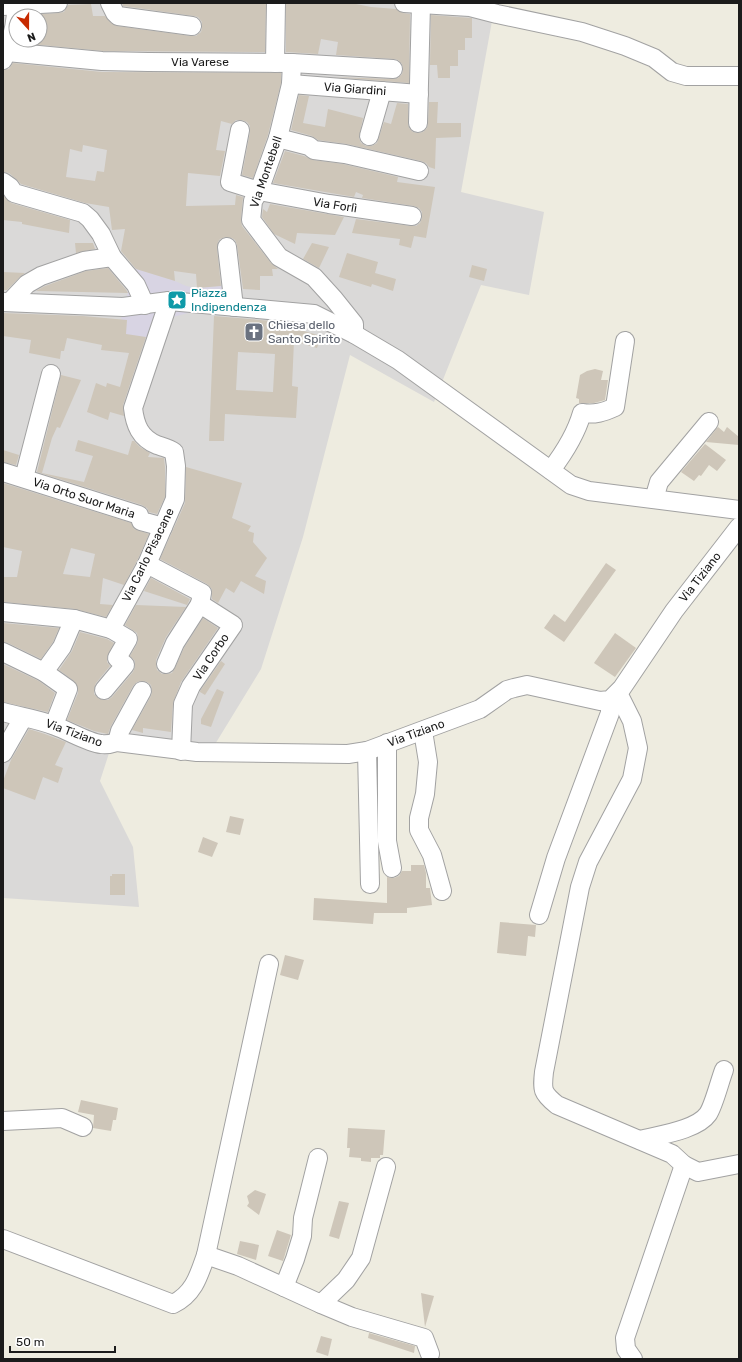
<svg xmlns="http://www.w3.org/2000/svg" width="742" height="1362" font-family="Rubik,sans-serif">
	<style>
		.residential { fill: #dad9d8; fill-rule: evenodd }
		.plaza { fill: #d8d4e3 }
		.building { fill: #cec6b9; fill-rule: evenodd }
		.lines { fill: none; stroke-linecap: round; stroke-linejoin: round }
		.minor-casing { stroke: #a2a2a2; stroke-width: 20 }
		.minor { stroke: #fff; stroke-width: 18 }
		.labels { text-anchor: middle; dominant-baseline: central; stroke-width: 4; stroke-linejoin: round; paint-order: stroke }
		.street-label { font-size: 12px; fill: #1b1b1b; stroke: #fff }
		.culture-label { font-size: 12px; fill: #0d838f; stroke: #fff; text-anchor: start }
		.worship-label { font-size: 12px; fill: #5b616d; stroke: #fff; text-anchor: start }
	</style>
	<rect width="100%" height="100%" fill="#eeece0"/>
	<path class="residential" d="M3 3H493L494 10 461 192 544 212 529 295 481 285 434 402 350 355 303 537 261 669 206 759 111 747 100 781 133 847 139 907 3 898ZM16 16H40V40H16Z"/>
	<polygon class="plaza" points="128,266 175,281 186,286 197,288 228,285 229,306 215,312 192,312 173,317 162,342 148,338 126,335 121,320 123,307 128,293 124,277"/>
	<g class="building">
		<polygon points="122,3 266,3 265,52 103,51 21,43 22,40 40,40 40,14 59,13 64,12 68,5 91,4 93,16 105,16 111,23 117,26 191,36 196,36 201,32 202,28 202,22 198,17 194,16 123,6"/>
		<polygon points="286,3 351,3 371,7 396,9 403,13 410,14 409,83 333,77 393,79 398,78 402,74 403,70 402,64 398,60 394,59 336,55 338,42 321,39 318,54 286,52"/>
		<polygon points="431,15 472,18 472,38 465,38 465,50 458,50 458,66 450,66 450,78 438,78 437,65 430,65"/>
		<path d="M13 63 102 72 281 73V83L268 135 253 178 242 175 250 132V126L247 122 242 120H236L232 124 221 121 216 150 225 151 220 176 188 173 186 206 235 205 236 195 243 197 241 219 242 226 271 263 278 269H272L273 276H260V290L243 289 237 245 235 240 232 238 226 237 220 239 218 242 217 248 221 286 197 288 196 274 174 271 175 281 136 269 121 251 125 229 112 230 109 207 85 203 21 184 16 179 9 173 3 172V70L9 69ZM83 145 107 150 104 172 97 171 95 181 66 177 70 149 82 152Z"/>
		<polygon points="299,95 309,96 303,123 325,127 328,109 363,118 359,138 361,143 366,146 372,146 377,143 384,122 391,124 397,103 408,104 408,123 409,128 413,132 418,133 423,132 427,128 428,123 429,102 438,102 437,123 461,123 461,137 436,138 435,169 429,167 426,163 421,161 347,144 318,140 312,136 291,130"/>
		<polygon points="285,151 304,156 313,160 343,164 398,177 397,182 435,187 426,238 414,236 411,248 399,245 400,239 352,233 356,219 411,226 416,226 420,223 422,218 422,212 419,208 414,206 362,198 363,195 356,192 354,197 273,183"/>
		<polygon points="3,195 11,203 70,220 69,233 22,224 22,222 3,220"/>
		<polygon points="270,204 327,214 344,217 335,235 297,233 295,244 274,234 262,217 263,209 267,212"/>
		<polygon points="75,243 93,243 95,249 76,253"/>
		<polygon points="312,243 329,247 319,268 303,259"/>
		<polygon points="347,253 378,262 375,273 396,279 393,291 372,284 371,287 339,277"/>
		<polygon points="472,265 487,269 484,281 469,277"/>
		<polygon points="108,268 127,291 128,293 36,291 45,286 86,271"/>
		<polygon points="3,272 25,273 20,277 7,290 3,290"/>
		<polygon points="3,313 83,316 127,320 126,334 146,337 123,405 124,416 110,412 108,420 87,412 96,383 106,387 107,383 120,387 129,353 101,350 102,345 67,338 64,351 61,351 60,359 29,353 31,340 3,336"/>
		<path d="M214 316 285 322V324L291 325 290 327 321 336 317 348 294 341 292 386 298 387 296 418 225 414 224 441H209ZM238 352 275 354 273 392 236 390Z"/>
		<polygon points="595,369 603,371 601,380 608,380 605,400 594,403 579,403 579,399 576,398 580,375 587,371"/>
		<polygon points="61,375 81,380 60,428 57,427 52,438 42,473 84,482 93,456 75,451 78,440 128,455 132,441 134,441 140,447 150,453 148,457 164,458 165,467 165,497 157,514 149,512 147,508 142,505 37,472"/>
		<polygon points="718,427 724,432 727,427 739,437 739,445 706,442"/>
		<polygon points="705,444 726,460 717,471 709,465 701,476 699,475 694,481 681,472"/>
		<polygon points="3,450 19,455 16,465 3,462"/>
		<polygon points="186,467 242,483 232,518 251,526 248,531 254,533 253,542 267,558 255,576 266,581 264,594 241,581 234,593 226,588 218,603 212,599 212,589 207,584 160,559 185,503"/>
		<path d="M3 483 131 523 134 529 149 534 138 559 124 585 103 578 100 604 113 605 106 617 75 609 3 602V577H17L22 551 3 547ZM71 548 95 554 90 577 63 574Z"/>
		<polygon points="606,563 616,570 564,642 544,628 554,614 565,622"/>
		<polygon points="151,578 190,599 187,605 144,591"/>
		<polygon points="136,605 186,607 166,637 156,660 156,665 157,670 162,674 168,674 172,673 175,668 184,648 203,618 218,628 181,682 173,703 171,732 143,728 143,733 132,730 151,696 152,691 151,685 147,682 142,681 137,682 133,686 111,726 108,734 94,731 67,720 78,693 78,688 74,681 59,670 72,651 80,632 107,639 114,643 107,657 107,662 110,666 96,683 94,689 94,694 98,698 103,700 108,700 112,697 133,672 135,667 135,661 130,656 137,644 138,639 137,633 125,625"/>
		<polygon points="3,623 59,628 53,642 41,659 8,643 3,642"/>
		<polygon points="615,633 636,648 615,677 594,663"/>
		<polygon points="221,661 225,664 205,695 200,692 200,691"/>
		<polygon points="3,664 39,681 55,693 48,712 3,702"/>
		<polygon points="217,689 224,692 211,727 201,724 201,719"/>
		<polygon points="29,729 45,734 66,742 55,765 63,768 58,783 43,777 35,800 3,788 3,781 11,760"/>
		<polygon points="230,816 244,819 240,835 226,832"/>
		<polygon points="203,837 218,843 212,857 198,852"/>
		<polygon points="411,865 424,865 426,873 426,888 430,888 432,905 407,908 407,913 374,913 373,924 313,920 314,898 387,903 387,877 394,878 399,876 402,871 411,871"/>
		<polygon points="112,874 125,874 125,895 110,895 110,876 112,876"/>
		<polygon points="500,922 536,925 535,937 528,936 526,956 497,953"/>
		<polygon points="285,955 304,960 298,980 280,975"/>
		<polygon points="81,1100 118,1108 116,1120 113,1120 111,1131 93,1128 94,1115 78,1112"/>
		<polygon points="348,1128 385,1130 383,1155 380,1155 380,1158 371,1158 371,1162 361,1161 361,1158 349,1157 350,1148 347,1148"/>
		<polygon points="255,1190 266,1194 259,1215 247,1206 249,1203 247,1196"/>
		<polygon points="339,1201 349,1203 339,1239 329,1236"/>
		<polygon points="277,1230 291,1235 283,1261 268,1256"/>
		<polygon points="240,1241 259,1245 256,1260 237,1254"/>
		<polygon points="421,1293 434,1296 425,1327"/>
		<polygon points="369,1333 415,1346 414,1353 368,1338"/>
		<polygon points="321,1336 332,1339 328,1356 316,1352"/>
	</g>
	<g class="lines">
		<g class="minor-casing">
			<g id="minor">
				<polyline points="110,3 115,13 118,16 192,26"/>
				<polyline points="404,3 470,7 497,14 582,32 625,46 654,58 672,72 686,76 739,76"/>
				<polyline points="3,6 58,3"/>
				<polyline points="7,52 102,61 148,62 292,63 393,69"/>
				<path d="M3 60C11 43 17 22 16 3"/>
				<polyline points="275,63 276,3"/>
				<polyline points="292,63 291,84 278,138 259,191 253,201 251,220 279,257 314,277 334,299 354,324 354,334"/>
				<polyline points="291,84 419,94"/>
				<polyline points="418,123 421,4"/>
				<polyline points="240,130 230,182 259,191 329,204 412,216"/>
				<polyline points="369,136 382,91"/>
				<polyline points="278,138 309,146 314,150 345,154 419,171"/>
				<polyline points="3,182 10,187 14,193 83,213 90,219 101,234 112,257 136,285 145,305"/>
				<polyline points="227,247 234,307"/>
				<polyline points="3,302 123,307 169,301 314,314 354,334 398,360 571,485 589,491 739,510"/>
				<polyline points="10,302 27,284 41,276 84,261 112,257"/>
				<path d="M551 470C564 453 576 434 582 413 595 415 604 412 615 407L625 341"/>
				<polyline points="3,472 139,515 141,521 163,527"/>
				<polyline points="24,478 51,374"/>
				<polyline points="654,499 659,482 709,422"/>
				<polyline points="147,564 202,593 200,604 233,625 191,686 183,704 181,751"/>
				<path d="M3 612 74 619 111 629 147 564 175 499 176 466 174 452C169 448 163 447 157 445 140 438 135 425 133 408L169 301"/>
				<polyline points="3,652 44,672 68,689 54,725"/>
				<polyline points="166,664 175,643 200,604"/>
				<polyline points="44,672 62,647 74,619"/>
				<polyline points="104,690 125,665 117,658 128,639 111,629"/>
				<path d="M618 693 632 721 638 748 632 779 588 862 580 887 544 1072C542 1090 542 1093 557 1105L672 1154 684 1165 625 1338 626 1349 633 1359"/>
				<path d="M3 712C20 717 38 719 55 726 67 730 89 743 101 744 107 745 111 744 117 742L197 752 348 754 367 751 480 709 507 690 514 688 527 685 600 701 610 700 622 688 674 611 739 527"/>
				<polyline points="423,731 428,762 425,794 419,818 419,830 432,855 442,891"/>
				<polyline points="117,742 120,731 142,691"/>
				<polyline points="387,743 387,841 392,868"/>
				<polyline points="367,751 370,884"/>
				<polyline points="3,753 23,718"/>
				<polyline points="539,915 556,858 610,713 610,700"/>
				<polyline points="3,1121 62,1118 83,1127"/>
				<path d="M640 1140C659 1135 697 1130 708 1114 714 1105 720 1080 724 1070"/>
				<polyline points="684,1165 698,1172 739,1164"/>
				<path d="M3 1239 173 1304C194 1294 199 1275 206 1255L269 964"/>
				<polyline points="206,1255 238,1266 321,1304 352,1317 424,1338 430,1354"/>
				<polyline points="284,1287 295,1259 302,1236 303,1218 318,1158"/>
				<polyline points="321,1304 346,1280 361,1258 386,1167"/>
			</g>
		</g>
		<use href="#minor" class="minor"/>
	</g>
	<defs>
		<g id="sight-square" transform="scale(1)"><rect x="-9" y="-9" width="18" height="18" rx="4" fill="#0f9aa8" stroke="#fff"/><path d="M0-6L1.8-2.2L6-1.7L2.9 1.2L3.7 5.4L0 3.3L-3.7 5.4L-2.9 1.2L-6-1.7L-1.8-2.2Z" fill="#fff"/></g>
		<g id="church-square" transform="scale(1)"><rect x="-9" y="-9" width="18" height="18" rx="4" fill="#6b7280" stroke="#fff"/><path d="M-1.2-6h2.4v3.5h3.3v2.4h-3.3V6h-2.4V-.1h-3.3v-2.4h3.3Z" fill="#fff"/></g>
	</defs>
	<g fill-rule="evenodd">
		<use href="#sight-square" x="177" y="300"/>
		<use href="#church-square" x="254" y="332"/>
	</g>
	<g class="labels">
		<g class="street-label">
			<text x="200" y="62">Via Varese</text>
			<text transform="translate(355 89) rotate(4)">Via Giardini</text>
			<text transform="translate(266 172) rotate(-71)">Via Montebell</text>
			<text transform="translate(335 205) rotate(9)">Via Forlì</text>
			<text transform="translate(84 498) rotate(18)">Via Orto Suor Maria</text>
			<text transform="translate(148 555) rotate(-64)">Via Carlo Pisacane</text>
			<text transform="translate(700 577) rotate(-52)">Via Tiziano</text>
			<text transform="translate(211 657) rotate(-56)">Via Corbo</text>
			<text transform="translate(74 733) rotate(20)">Via Tiziano</text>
			<text transform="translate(416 733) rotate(-20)">Via Tiziano</text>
		</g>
		<g class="culture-label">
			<text x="191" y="293">Piazza<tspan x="191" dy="14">Indipendenza</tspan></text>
		</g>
		<g class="worship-label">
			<text x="268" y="325">Chiesa dello<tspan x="268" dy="14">Santo Spirito</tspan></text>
		</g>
	</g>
	<rect width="742" height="1362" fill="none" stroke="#1b1b1b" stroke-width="8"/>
	<g transform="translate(28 28) rotate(159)"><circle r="19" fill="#ffffff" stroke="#a4a4a4"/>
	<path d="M0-3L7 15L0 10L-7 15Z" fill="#c72a00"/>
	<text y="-6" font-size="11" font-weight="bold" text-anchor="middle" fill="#1b1b1b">N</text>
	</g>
	<path d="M10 1346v6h105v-6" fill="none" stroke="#1b1b1b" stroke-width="2"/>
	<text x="16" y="1346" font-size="12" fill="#1b1b1b" stroke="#ffffff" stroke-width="3" paint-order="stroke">50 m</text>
</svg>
